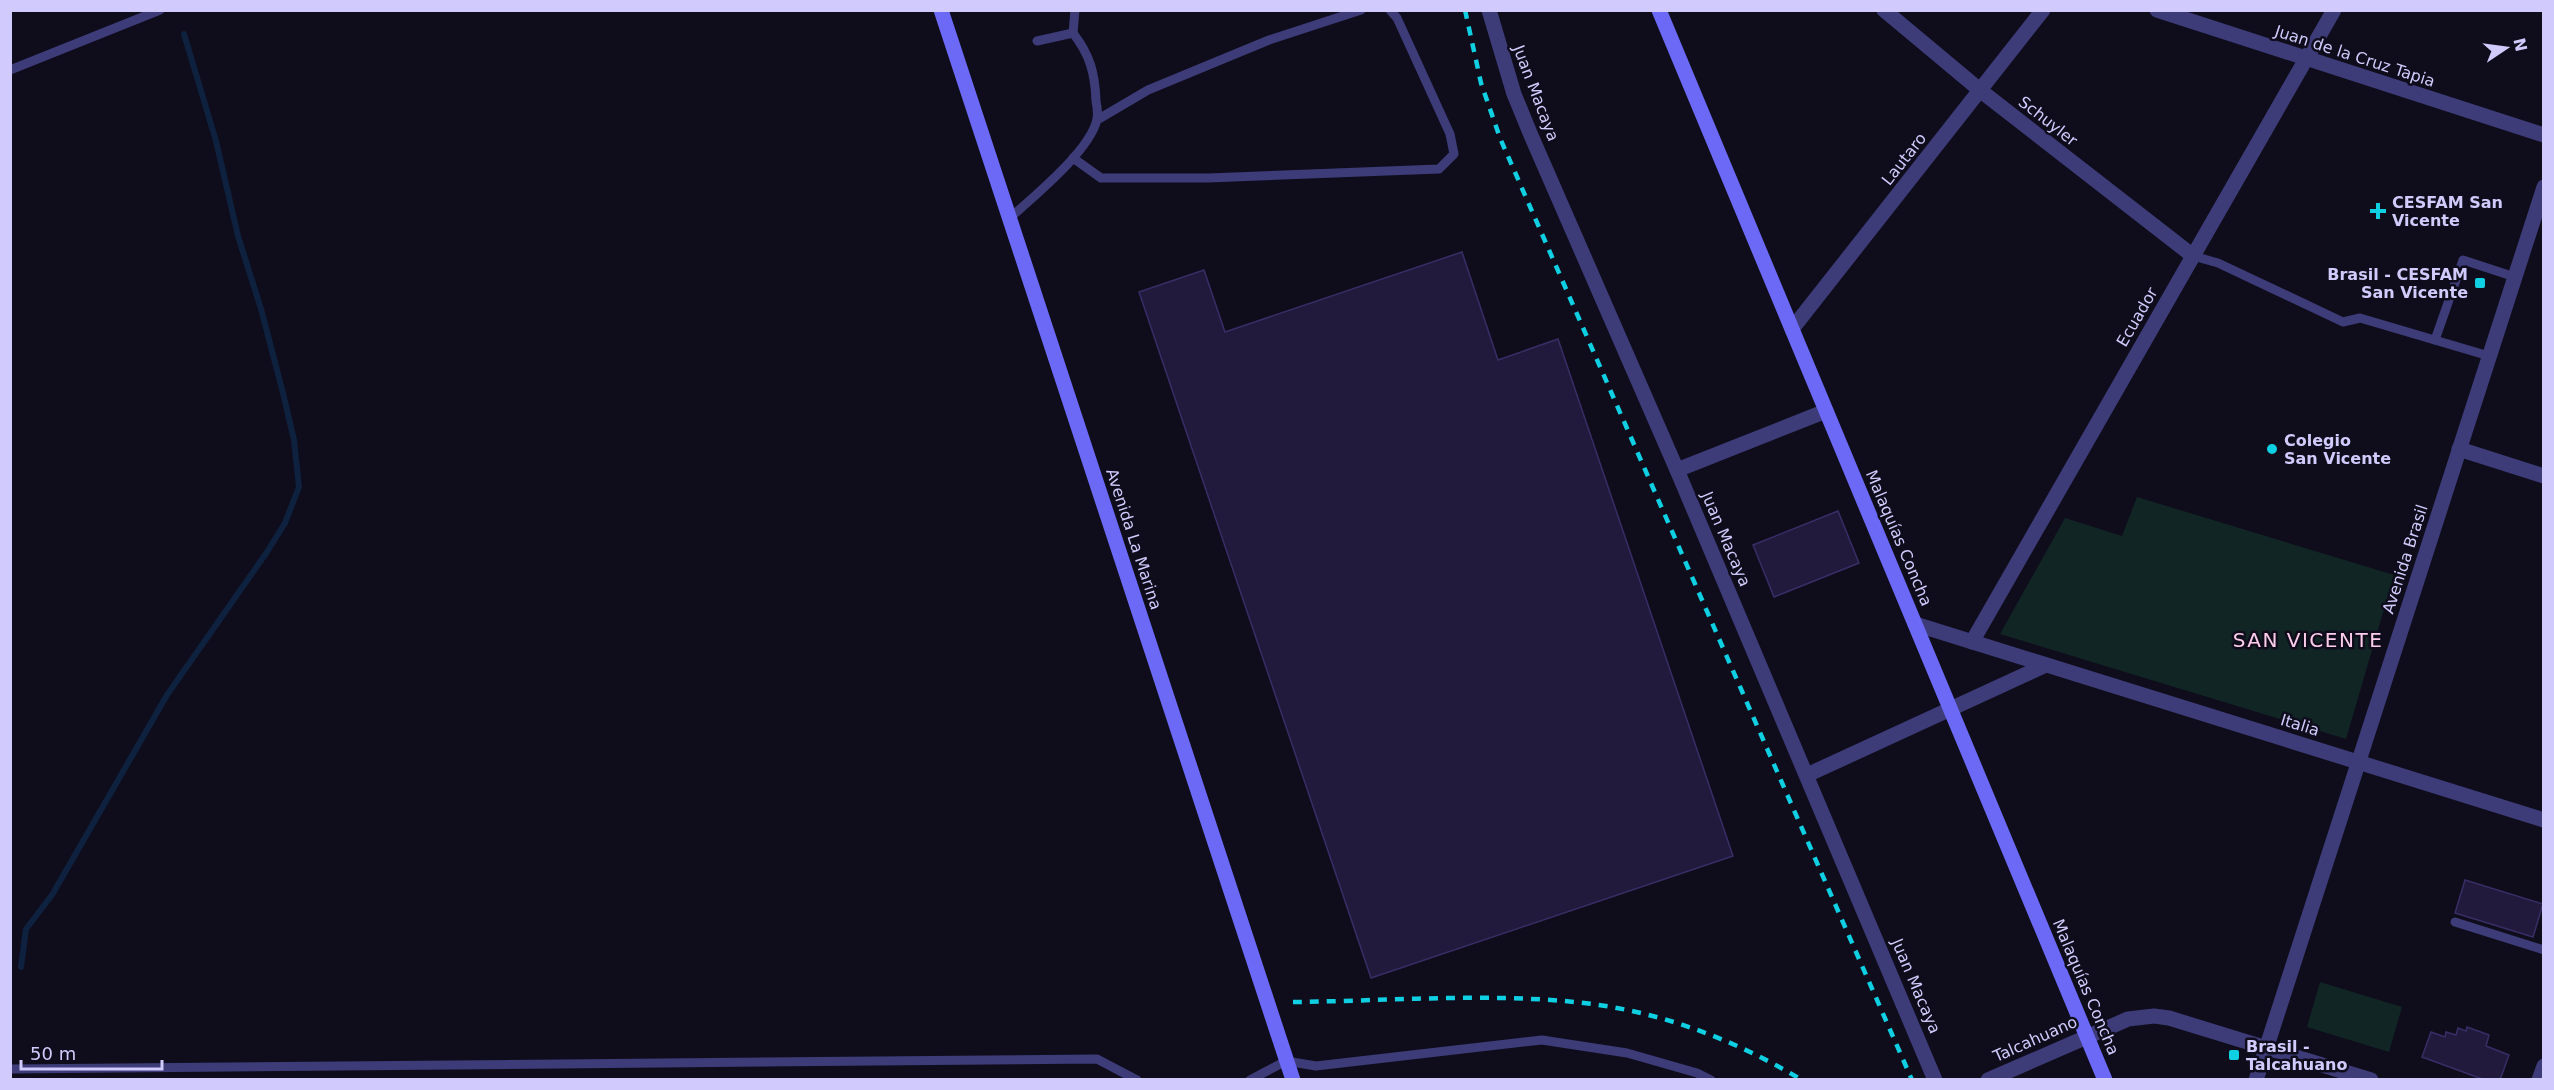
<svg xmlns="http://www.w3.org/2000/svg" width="2554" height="1090" font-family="'DejaVu Sans',sans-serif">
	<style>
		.green { fill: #102524 }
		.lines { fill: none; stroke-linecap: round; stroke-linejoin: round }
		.stream { stroke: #0e213e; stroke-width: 6 }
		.building { fill: #211a3c; stroke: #382e66; stroke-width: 1.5 }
		.service { stroke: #3d3b78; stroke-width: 9 }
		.minor { stroke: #3d3b78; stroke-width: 15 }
		.tertiary { stroke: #3d3b78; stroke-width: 15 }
		.secondary { stroke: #6b69f5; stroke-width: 15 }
		.rail { stroke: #0fcfe3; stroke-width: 4.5; stroke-dasharray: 9 8; stroke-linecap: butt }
		.poi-dot { fill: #0fcfe3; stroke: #0f0d1c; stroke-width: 2 }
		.labels { text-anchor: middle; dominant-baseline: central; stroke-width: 5; stroke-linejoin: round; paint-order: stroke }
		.street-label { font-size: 16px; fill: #d0cbfc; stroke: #0f0d1c }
		.poi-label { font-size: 16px; font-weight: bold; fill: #d0cbfc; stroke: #0f0d1c; text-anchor: start }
		.quarter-label { font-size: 20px; letter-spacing: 1.5px; fill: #fccdeb; stroke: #0f0d1c }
	</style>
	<rect width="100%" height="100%" fill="#0f0d1c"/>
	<g class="green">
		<polygon points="2137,497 2394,575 2346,739 2000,634 2065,518 2122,536"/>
		<polygon points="2320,982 2402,1007 2389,1052 2307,1027"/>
	</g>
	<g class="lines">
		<polyline class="stream" points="21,967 26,929 52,895 167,695 267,552 285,523 299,487 294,440 283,393 261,309 238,236 216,141 184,34"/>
	</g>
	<g class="building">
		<polygon points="1462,252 1498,360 1558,339 1733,856 1371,978 1139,292 1204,270 1225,332"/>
		<polygon points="1838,511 1859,563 1774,597 1753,545"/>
		<polygon points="2465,880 2543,904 2533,937 2455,913"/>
		<polygon points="2467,1027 2489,1035 2486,1046 2509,1055 2500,1080 2485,1080 2422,1057 2431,1032 2445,1037 2446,1032 2456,1035 2458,1028 2466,1031"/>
	</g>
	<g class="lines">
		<g class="service">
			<polyline points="1037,41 1073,33"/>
			<polyline points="10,70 160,10"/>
			<polyline points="1097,120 1148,90 1269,40 1361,10"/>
			<polyline points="1073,158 1101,178 1208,178 1439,169 1454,154 1450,134 1397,18 1390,10"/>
			<path d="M1010 218C1033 197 1091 150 1097 119 1098 113 1097 106 1096 101 1095 73 1090 55 1073 33L1075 10"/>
			<polyline points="2193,256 2218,263 2343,322 2360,318 2489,356"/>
			<polyline points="2435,340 2463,260 2515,277"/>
			<polyline points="2455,922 2544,950"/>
			<polyline points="10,1069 1097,1059 1137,1080"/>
			<polyline points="1250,1080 1286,1061 1316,1066 1542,1040 1627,1053 1697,1073 1711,1080"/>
		</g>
		<g class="minor">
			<polyline points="1489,10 1514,94 1530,133 1677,470 1935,1080"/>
			<polyline points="1884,10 1981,91 2193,256"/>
			<polyline points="2157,10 2544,135"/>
			<polyline points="1792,329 2043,10"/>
			<polyline points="2459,449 2544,476"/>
			<polyline points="1677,470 1826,411"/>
			<polyline points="1915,624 2544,820"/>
			<polyline points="1972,642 2334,10"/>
			<polyline points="1807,775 2046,665"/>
			<polyline points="1988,1080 2128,1019 2154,1016 2169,1018 2371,1080"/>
		</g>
		<g class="tertiary">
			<polyline points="2256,1080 2544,187"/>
			<polyline points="2539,1080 2544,1066"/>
		</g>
		<g class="secondary">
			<polyline points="941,10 1293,1080"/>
			<polyline points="1659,10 2105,1080"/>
		</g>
		<g class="rail">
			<polyline points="1465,10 1481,83 1500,138 1912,1080"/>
			<path d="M1293 1002C1385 1001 1485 993 1575 1002 1656 1010 1732 1038 1802 1080"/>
		</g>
	</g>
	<g class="poi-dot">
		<path d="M2375 202h6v6h6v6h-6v6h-6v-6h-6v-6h6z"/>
		<rect x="2474" y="277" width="12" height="12" rx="3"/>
		<circle cx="2272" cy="449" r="6"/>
		<rect x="2228" y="1049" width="12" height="12" rx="3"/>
	</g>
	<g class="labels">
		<g class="street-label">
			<text transform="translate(2355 56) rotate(18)">Juan de la Cruz Tapia</text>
			<text transform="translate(1536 93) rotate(69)">Juan Macaya</text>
			<text transform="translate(2048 121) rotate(38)">Schuyler</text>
			<text transform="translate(1904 159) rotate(-52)">Lautaro</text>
			<text transform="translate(2137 317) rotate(-60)">Ecuador</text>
			<text transform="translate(1899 538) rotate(67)">Malaquías Concha</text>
			<text transform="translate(1134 539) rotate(72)">Avenida La Marina</text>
			<text transform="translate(1726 539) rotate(67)">Juan Macaya</text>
			<text transform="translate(2405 559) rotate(-72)">Avenida Brasil</text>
			<text transform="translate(2300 725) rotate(17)">Italia</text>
			<text transform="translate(1916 986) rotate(67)">Juan Macaya</text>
			<text transform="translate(2086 987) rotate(67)">Malaquías Concha</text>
			<text transform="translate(2035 1039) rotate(-24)">Talcahuano</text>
		</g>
		<g class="poi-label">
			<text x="2392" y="202">CESFAM San<tspan x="2392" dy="18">Vicente</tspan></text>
			<text x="2468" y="274" text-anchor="end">Brasil - CESFAM<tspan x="2468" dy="18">San Vicente</tspan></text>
			<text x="2284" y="440">Colegio<tspan x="2284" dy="18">San Vicente</tspan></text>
			<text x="2246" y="1046">Brasil -<tspan x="2246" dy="18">Talcahuano</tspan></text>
		</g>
		<g class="quarter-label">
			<text x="2308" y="640">SAN VICENTE</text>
		</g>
	</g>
	<rect width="2554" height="1090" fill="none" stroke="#d0cbfc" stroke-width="24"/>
	<g transform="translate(2506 48) rotate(77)" stroke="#0f0d1c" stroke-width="4.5" paint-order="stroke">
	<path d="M0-4.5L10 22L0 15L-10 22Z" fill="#d0cbfc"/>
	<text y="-9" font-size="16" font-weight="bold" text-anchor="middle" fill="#d0cbfc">N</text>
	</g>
	<path d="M21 1060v9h141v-9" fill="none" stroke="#d0cbfc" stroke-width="3"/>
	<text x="30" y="1060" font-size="18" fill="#d0cbfc" stroke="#0f0d1c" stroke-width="4.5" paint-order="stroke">50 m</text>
</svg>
